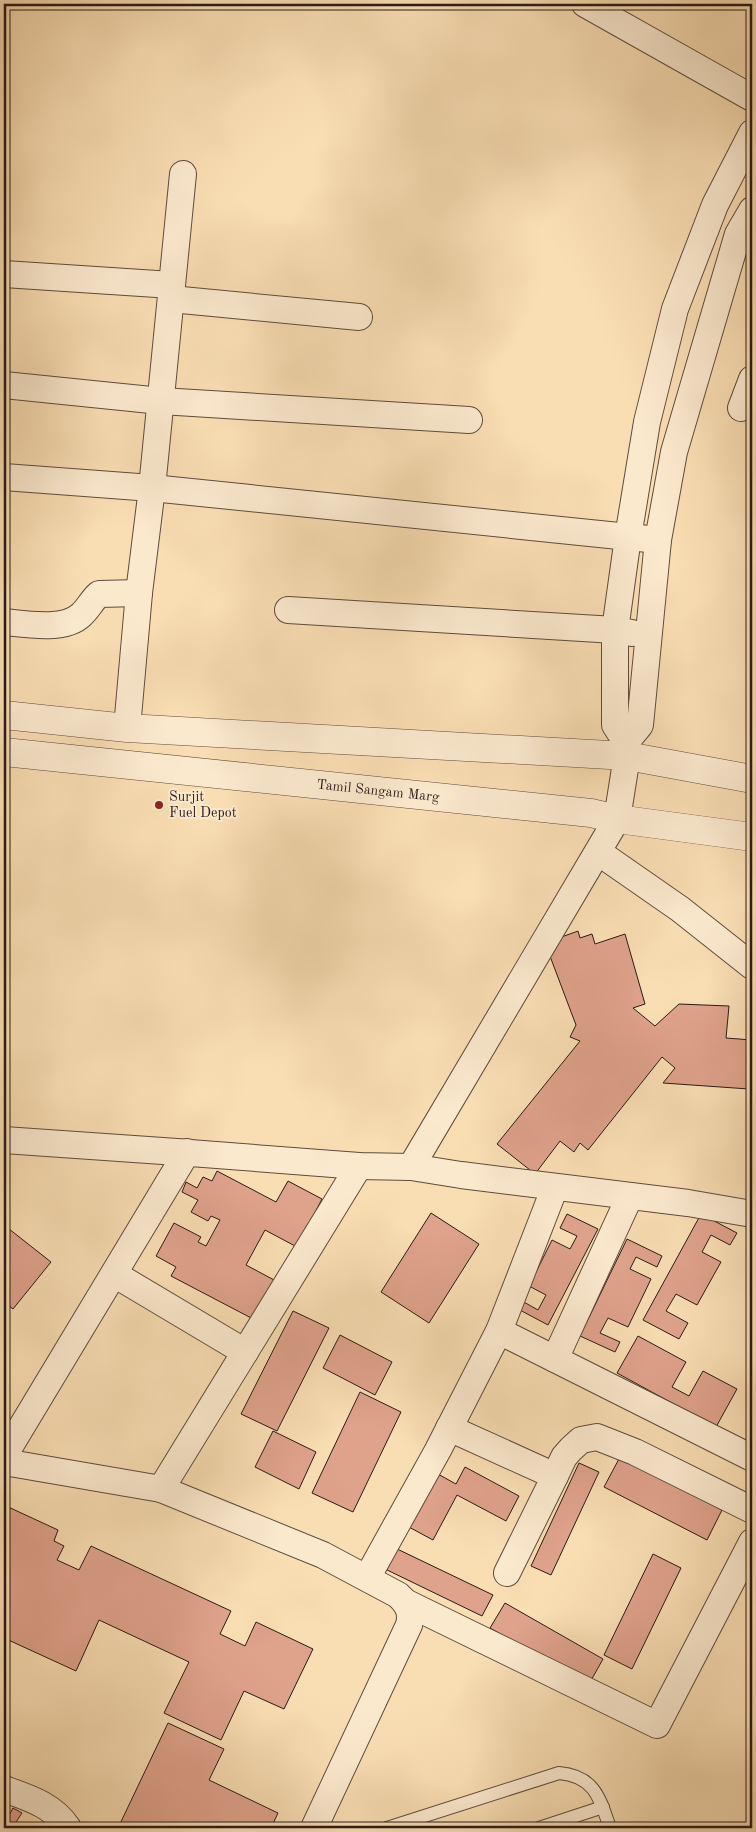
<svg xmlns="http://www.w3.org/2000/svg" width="756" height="1832" font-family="'Old Standard TT',serif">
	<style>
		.building { fill: #dfa28b; stroke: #2a1b16 }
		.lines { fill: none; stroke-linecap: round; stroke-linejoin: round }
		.service-casing { stroke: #5e4c3d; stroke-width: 14 }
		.minor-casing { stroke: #5e4c3d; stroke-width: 28 }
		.tertiary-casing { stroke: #5e4c3d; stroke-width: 29 }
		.service { stroke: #fbe9ce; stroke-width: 12 }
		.minor { stroke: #fbe9ce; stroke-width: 26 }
		.tertiary { stroke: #fbe9ce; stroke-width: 28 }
		.poi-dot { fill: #8f2418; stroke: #fbe9ce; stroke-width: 2 }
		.labels { text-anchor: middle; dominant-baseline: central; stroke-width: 4; stroke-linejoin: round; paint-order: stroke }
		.street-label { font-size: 14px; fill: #2a1b16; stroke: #fbe9ce }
		.poi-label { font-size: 14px; fill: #2a1b16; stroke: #fbe9ce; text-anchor: start }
	</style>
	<rect width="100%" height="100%" fill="#f9ddb3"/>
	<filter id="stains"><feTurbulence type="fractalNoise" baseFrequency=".004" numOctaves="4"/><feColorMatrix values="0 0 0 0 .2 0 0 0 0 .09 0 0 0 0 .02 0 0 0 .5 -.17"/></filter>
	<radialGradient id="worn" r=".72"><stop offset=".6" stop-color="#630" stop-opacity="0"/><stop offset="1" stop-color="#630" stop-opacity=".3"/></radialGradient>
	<g class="building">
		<polygon points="578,931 580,938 592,934 595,944 625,934 645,1004 633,1008 655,1026 679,1004 729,1006 726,1038 752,1040 749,1089 663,1083 675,1068 662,1057 588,1150 580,1143 574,1152 560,1141 535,1174 497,1144 580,1041 570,1037 576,1025 545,943"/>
		<polygon points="217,1171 276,1202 288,1181 322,1199 297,1247 265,1230 246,1265 276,1281 255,1320 171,1276 176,1267 156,1256 174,1223 201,1237 198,1242 206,1246 220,1220 211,1216 208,1221 191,1212 198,1200 182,1192 186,1182 197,1188 203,1177 212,1181"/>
		<polygon points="431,1213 479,1244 429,1323 381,1292"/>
		<polygon points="567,1214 598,1229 548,1325 518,1309 522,1301 538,1310 546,1295 529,1286 552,1240 570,1249 577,1236 560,1228"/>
		<polygon points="701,1214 737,1233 730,1245 711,1235 702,1252 721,1262 697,1305 676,1294 666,1311 688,1323 679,1339 643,1320"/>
		<polygon points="4,1225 51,1262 13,1309 4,1302"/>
		<polygon points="627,1239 662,1256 657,1267 636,1257 630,1269 651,1279 628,1327 608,1318 600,1333 620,1342 615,1352 580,1336"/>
		<polygon points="293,1311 329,1328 277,1431 241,1414"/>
		<polygon points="340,1335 392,1362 375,1395 323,1368"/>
		<polygon points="638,1336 686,1362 672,1387 689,1396 703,1371 737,1389 716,1427 617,1373"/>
		<polygon points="360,1392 401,1412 353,1512 312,1493"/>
		<polygon points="273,1431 316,1452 299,1489 255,1467"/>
		<polygon points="620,1457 722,1510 707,1540 604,1487"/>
		<polygon points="579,1463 599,1472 551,1575 531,1566"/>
		<polygon points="465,1467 519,1496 506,1521 457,1495 433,1540 407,1526 436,1473 456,1484"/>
		<polygon points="4,1505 58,1530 54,1541 64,1546 57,1560 79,1570 91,1546 231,1611 220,1634 245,1646 256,1622 313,1649 284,1709 244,1691 221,1740 164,1713 189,1662 99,1620 76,1671 4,1638"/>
		<polygon points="393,1547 493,1595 482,1616 383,1568"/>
		<polygon points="653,1554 681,1568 632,1669 604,1655"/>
		<polygon points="505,1603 603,1659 589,1684 490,1628"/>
		<polygon points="168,1723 224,1749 209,1780 278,1813 271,1828 118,1828"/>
		<polygon points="13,1808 22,1813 12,1828 4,1828 4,1817 7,1819"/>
	</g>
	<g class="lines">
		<g class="service-casing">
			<g id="service">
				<path d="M387 1828 559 1773C595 1776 600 1799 610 1828"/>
				<polyline points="539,1828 603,1807"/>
			</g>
		</g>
		<g class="minor-casing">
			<g id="minor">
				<polyline points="585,4 752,98"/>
				<polyline points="4,274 172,285"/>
				<polyline points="171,299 359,317"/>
				<polyline points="4,385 161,401 469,420"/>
				<polyline points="741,408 752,379"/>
				<polyline points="4,477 152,488 658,540"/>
				<polyline points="288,610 615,630 632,633"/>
				<path d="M4 622C25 624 65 631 81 615 88 609 92 600 99 594L139 593"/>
				<polyline points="127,728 139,593 152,488 183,174"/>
				<polyline points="626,742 615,725 615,630 628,537 647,422 675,309 715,205 752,133"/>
				<polyline points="598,852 680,909 752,966"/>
				<polyline points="4,1140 177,1152 359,1166 411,1167 461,1175 688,1203 752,1214"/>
				<polyline points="411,1167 617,819 627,756 626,742 640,725 658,540 674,452 738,234 752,210"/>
				<polyline points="114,1274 245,1352"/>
				<polyline points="499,1331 752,1458"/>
				<polyline points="555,1359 630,1196"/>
				<polyline points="449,1428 555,1476 507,1573"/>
				<polyline points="4,1456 187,1152"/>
				<path d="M4 1462 161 1489 323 1555 398 1595C408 1604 412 1612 409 1625L314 1828"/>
				<polyline points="555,1476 564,1457 571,1449 581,1440 597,1437 635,1452 752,1510"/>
				<polyline points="161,1489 359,1166"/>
				<polyline points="367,1578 438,1450 499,1331 555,1187"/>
				<polyline points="405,1602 657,1725 752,1542"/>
				<path d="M4 1789C29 1798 53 1805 68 1828"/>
			</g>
		</g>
		<g class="tertiary-casing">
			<g id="tertiary">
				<polyline points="4,715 127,728 627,756 752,779"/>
				<polyline points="4,752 591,813 617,819 752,837"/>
			</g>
		</g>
		<use href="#service" class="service"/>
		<use href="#minor" class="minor"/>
		<use href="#tertiary" class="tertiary"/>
	</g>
	<circle class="poi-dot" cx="159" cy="805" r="5"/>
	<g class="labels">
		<g class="street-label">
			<text transform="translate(378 791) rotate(6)">Tamil Sangam Marg</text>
		</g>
		<g class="poi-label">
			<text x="169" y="797">Surjit<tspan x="169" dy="16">Fuel Depot</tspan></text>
		</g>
	</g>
	<rect width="756" height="1832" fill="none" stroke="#f9ddb3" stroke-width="20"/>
	<rect x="5" y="5" width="746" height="1822" fill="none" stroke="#2a1b16" stroke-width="2.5"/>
	<rect x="10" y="10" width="736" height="1812" fill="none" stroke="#2a1b16"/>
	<rect width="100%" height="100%" filter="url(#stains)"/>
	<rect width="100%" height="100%" fill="url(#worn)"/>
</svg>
